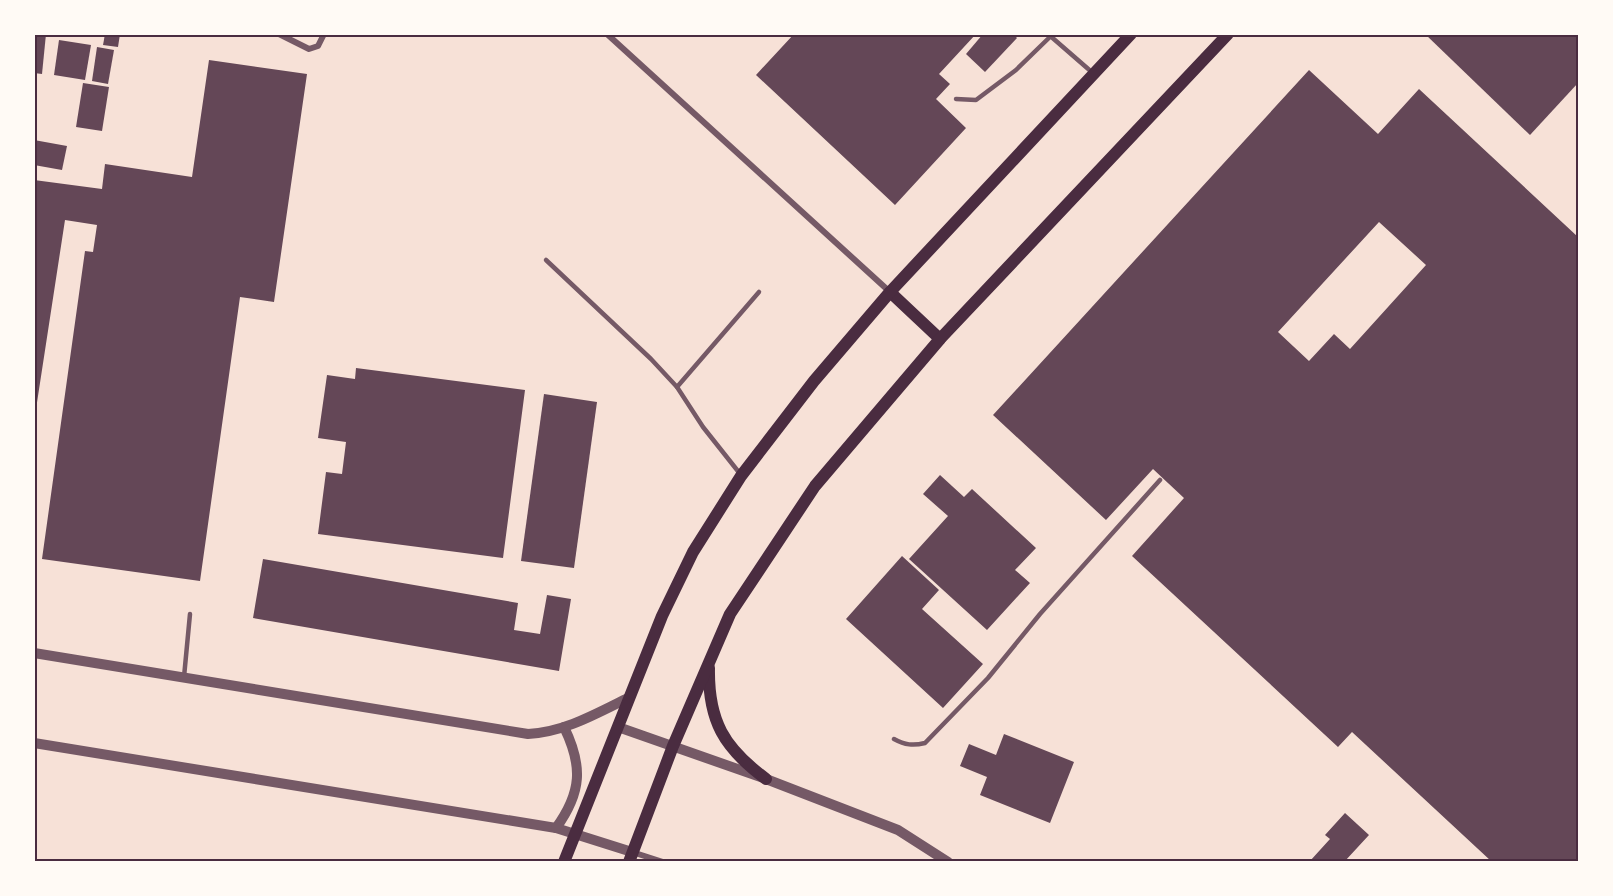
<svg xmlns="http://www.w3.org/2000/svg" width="1613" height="896" font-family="'Archivo Narrow',sans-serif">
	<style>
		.building { fill: #644757; fill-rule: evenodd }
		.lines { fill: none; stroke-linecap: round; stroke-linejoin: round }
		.service { stroke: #755966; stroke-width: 4.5 }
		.minor { stroke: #755966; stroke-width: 6 }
		.tertiary { stroke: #755966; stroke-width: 10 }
		.secondary { stroke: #4a2c40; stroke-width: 12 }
		.neatline { fill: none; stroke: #4a2c40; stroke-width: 2 }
	</style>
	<rect width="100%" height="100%" fill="#f7e1d7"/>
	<g class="building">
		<polygon points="34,34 46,34 42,74 34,73"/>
		<polygon points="105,34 120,34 118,47 103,45"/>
		<polygon points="794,34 976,34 939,74 950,84 936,99 966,128 895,205 756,75"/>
		<polygon points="983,34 1013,34 1017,38 985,72 966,54"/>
		<polygon points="1425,34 1578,34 1578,83 1530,135"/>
		<polygon points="59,40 91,45 85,80 54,75"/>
		<polygon points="97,47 114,50 108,84 92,81"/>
		<polygon points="209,60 307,74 274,302 240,297 200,581 42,559 85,251 93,252 97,225 65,220 34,422 34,180 102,189 105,164 192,177"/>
		<path d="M1309 70 1378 134 1419 89 1578 237V861H1491L1352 732 1338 747 1132 556 1184 498 1153 469 1106 520 993 415ZM1379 222 1426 265 1350 349 1334 334 1309 361 1278 332Z"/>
		<polygon points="83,83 109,87 102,131 76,127"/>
		<polygon points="34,140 67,146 62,170 34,165"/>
		<polygon points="356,368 525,390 503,558 318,534 326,472 342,474 346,442 318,438 327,375 355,379"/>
		<polygon points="544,394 597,402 574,568 521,561"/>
		<polygon points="940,475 964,497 972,489 1036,548 1015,570 1030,583 987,630 909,559 948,516 923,494"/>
		<polygon points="902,556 939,590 922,609 983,664 943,708 846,619"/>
		<polygon points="263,559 518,603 514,630 540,634 547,595 571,599 559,671 253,618"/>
		<polygon points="1004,734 1074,762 1050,823 980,795 987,777 960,766 969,744 996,755"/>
		<polygon points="1345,813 1369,835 1345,861 1310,861 1330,839 1325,835"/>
	</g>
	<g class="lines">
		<g class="service">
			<polyline points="1048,34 1094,74"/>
			<polyline points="956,99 976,100 1016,70 1053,34"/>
			<polyline points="546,260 651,359 677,387 703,427 741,475"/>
			<polyline points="677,387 759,292"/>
			<polyline points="184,677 190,614"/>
			<path d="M894 739C905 745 913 746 925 743L988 678 1040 614 1160 480"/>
		</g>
		<g class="minor">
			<polyline points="279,34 309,49 318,46 324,34"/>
			<polyline points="607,34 890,292"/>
			<polyline points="632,852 663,862"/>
		</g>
		<g class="tertiary">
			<path d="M34 653 528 734C565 732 597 713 630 697"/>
			<polyline points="618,727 766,779 898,830 948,862"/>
			<polyline points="34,743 556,828 632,852"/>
			<path d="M556 828C582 792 583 766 564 727"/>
		</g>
		<g class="secondary">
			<polyline points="890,292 940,339"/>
			<path d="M709 668C708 721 724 748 766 779"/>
			<polyline points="564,862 662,616 693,552 741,476 814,381 890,292 1131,34"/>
			<polyline points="629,862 673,746 730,614 815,486 940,339 1228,34"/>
		</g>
	</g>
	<rect width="1613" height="896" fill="none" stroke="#fffaf5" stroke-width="72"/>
	<rect x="36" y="36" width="1541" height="824" class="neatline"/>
</svg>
